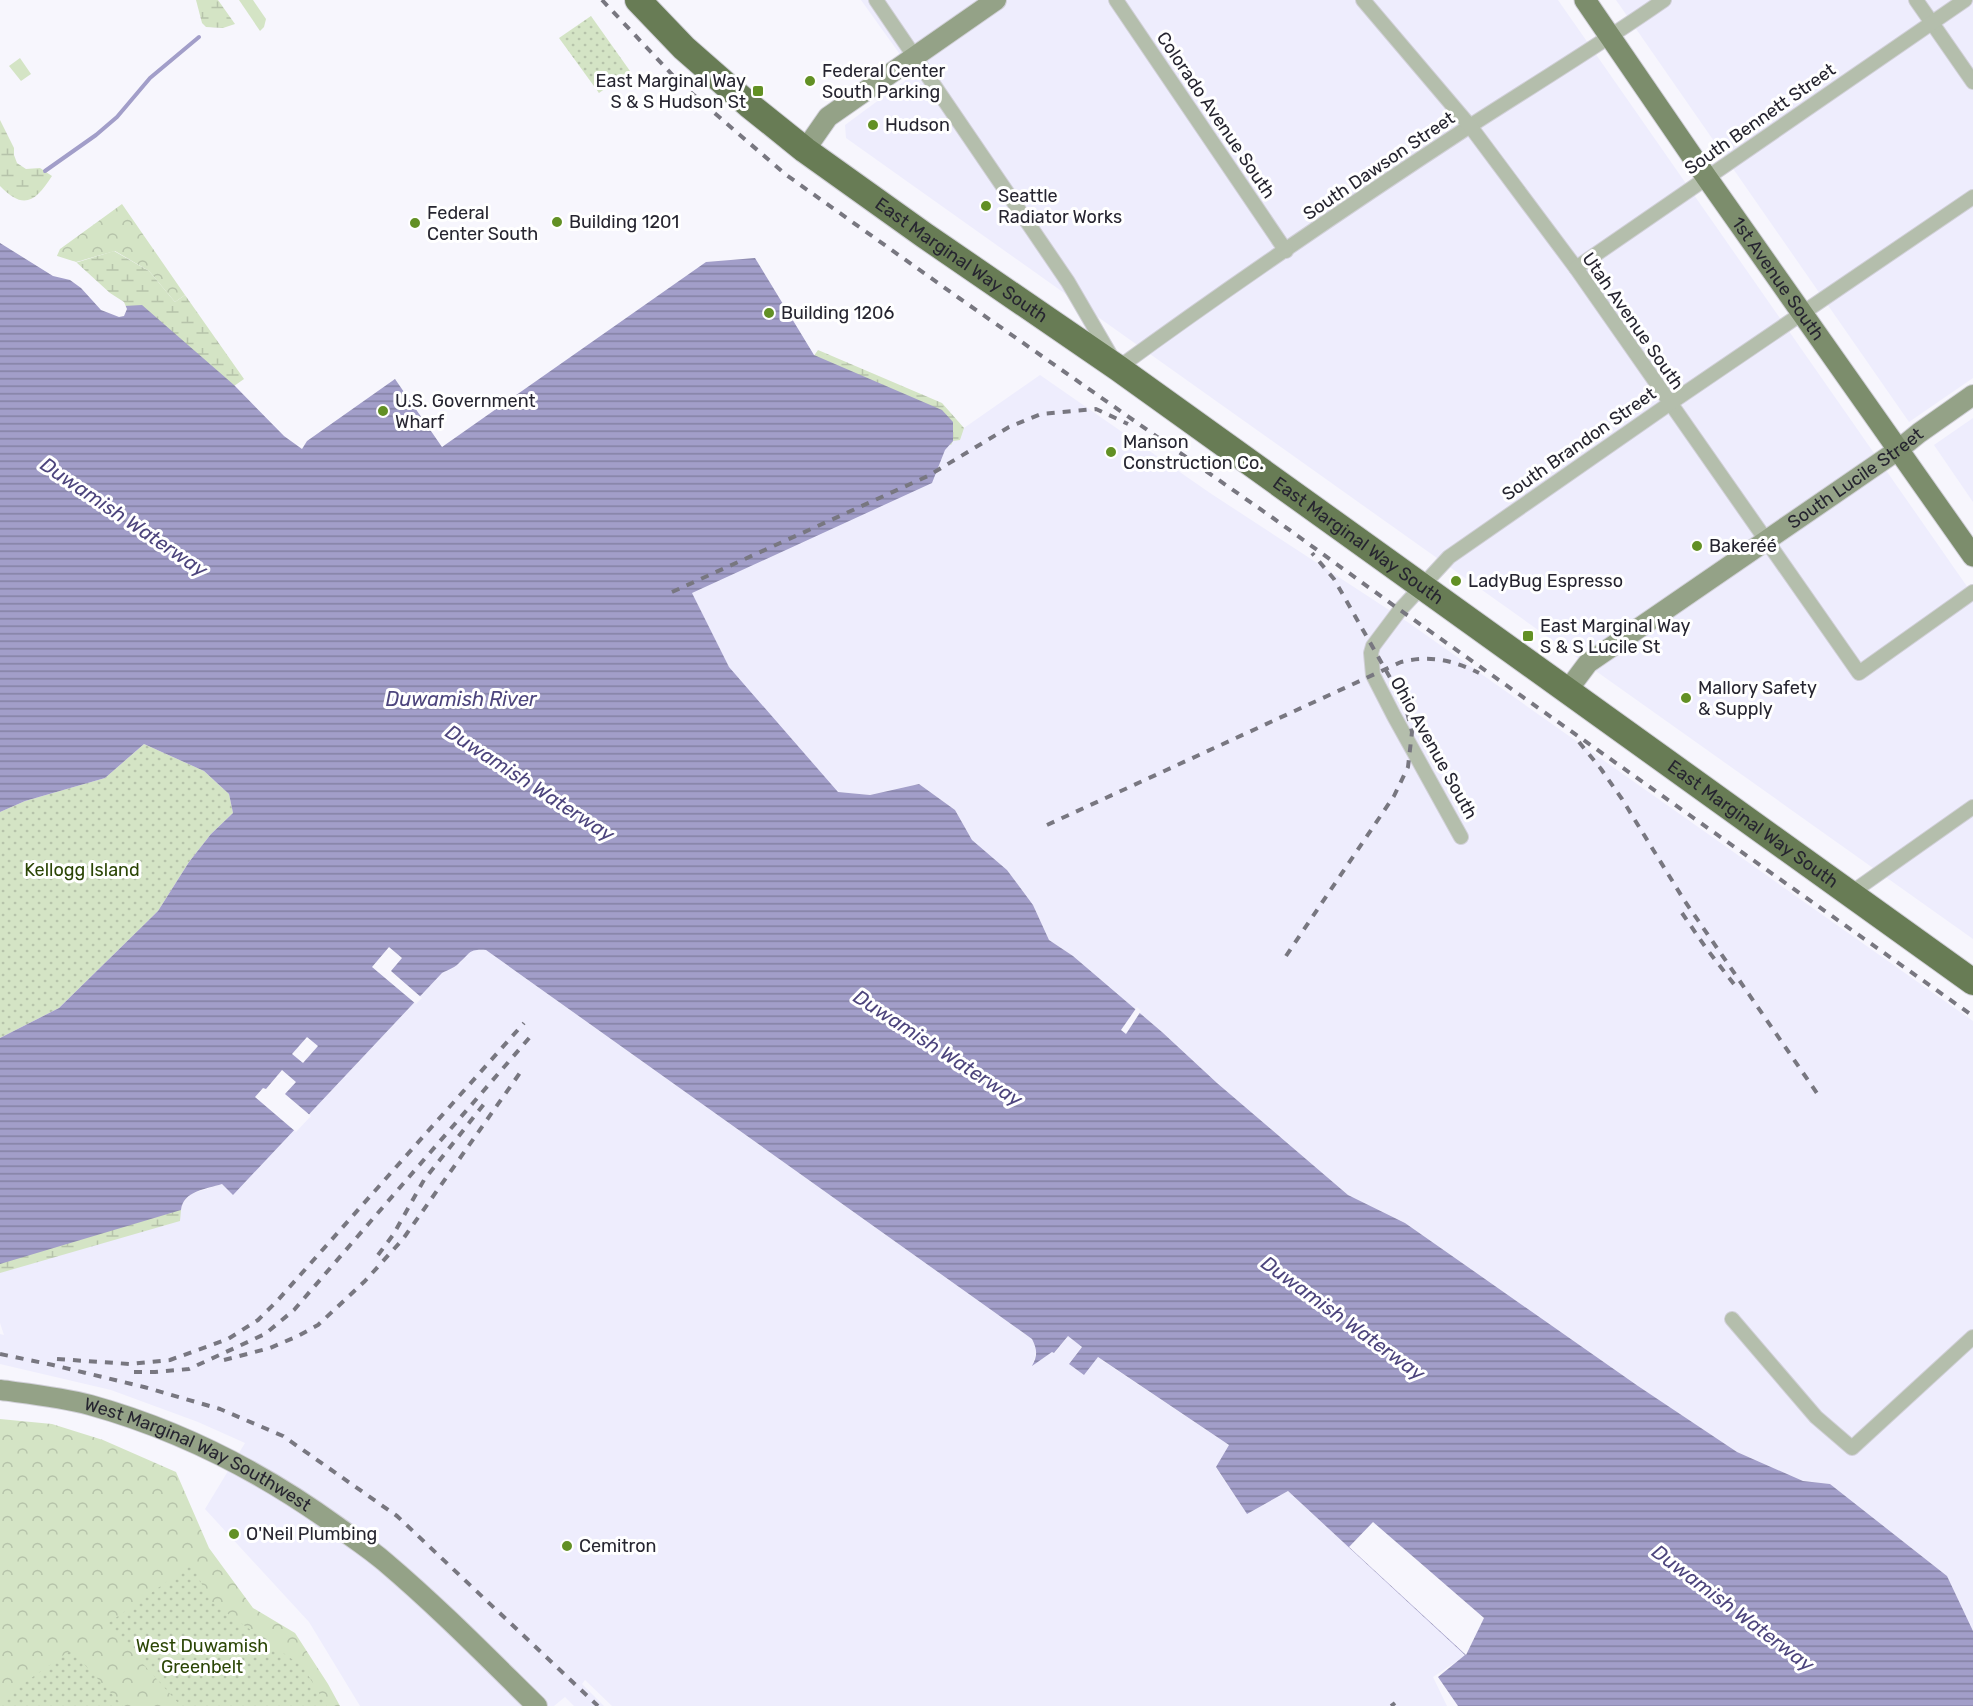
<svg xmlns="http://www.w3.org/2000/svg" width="1973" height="1706" font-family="Rubik,sans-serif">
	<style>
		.built { fill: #eeedfd }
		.forest { fill: url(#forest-crowns) }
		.wetland { fill: url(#wetland-marsh) }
		.park { fill: url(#park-dots) }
		.garden { fill: #d4e4c5 }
		.water { fill: url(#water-rules) }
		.pier { fill: #f7f6fd }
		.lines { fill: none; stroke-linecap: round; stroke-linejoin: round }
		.stream { stroke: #a29ec9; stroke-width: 4 }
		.street-casing { stroke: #d1d0d8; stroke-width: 16 }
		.secondary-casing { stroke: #d1d0d8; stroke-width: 22 }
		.primary-casing { stroke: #d1d0d8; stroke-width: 23 }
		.highway-casing { stroke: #d1d0d8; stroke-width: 28 }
		.street { stroke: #b4beac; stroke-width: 14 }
		.secondary { stroke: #94a287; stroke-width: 20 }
		.primary { stroke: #7c8d6c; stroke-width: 21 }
		.highway { stroke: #687c55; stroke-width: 26 }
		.rail { stroke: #787780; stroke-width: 4; stroke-dasharray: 8 8; stroke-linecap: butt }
		.poi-dot { fill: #629024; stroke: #fff; stroke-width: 2 }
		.labels { text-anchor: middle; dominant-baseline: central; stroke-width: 6; stroke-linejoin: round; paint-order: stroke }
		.poi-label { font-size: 18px; fill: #262530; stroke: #fff; text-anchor: start }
		.street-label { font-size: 18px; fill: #262530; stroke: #fff }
		.park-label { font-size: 18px; fill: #2b4505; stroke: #fff }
		.water-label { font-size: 20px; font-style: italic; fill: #4d457d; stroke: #fff }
	</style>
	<defs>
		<pattern id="forest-crowns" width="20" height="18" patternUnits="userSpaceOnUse" patternTransform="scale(1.5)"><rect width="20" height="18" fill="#d4e4c5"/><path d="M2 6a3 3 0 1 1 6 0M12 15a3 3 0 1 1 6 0" fill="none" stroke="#b6c3aa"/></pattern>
		<pattern id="wetland-marsh" width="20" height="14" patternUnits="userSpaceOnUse" patternTransform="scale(1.5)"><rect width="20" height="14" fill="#d4e4c5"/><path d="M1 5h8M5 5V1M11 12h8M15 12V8" fill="none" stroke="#b6c3aa"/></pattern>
		<pattern id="park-dots" width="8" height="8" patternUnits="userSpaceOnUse" patternTransform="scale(1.5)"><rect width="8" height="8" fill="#d4e4c5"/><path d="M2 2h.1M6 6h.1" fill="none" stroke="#b6c3aa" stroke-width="1.8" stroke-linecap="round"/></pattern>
		<pattern id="water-rules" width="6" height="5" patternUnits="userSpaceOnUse" patternTransform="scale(1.5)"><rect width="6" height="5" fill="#a29ec9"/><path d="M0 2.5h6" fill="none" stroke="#8481a4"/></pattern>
	</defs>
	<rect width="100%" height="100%" fill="#f7f6fd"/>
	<g class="built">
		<polygon points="861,0 1558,0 1973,595 1973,939 846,138 845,125 914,74"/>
		<polygon points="1616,0 1973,0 1973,378 1909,422"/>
		<polygon points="1040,375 1210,493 1409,623 1973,1021 1973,1631 1947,1576 1830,1484 1803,1481 1737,1452 1638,1386 1405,1223 1348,1195 1217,1083 1162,1032 1073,956 1049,940 1033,905 1007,870 972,840 955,810 919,784 869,795 838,792 821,815 656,591 953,422 964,428"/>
		<polygon points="1973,418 1973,502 1934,445"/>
		<polygon points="477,949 486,950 1032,1339 1037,1349 1033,1364 1052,1352 1055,1353 1068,1336 1082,1346 1069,1364 1084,1375 1097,1357 1229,1445 1216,1468 1247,1514 1288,1491 1466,1655 1433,1677 1447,1706 612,1706 585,1680 582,1684 604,1706 574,1706 565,1697 554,1706 360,1706 309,1622 205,1509 245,1443 198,1422 111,1390 0,1364 0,1334 4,1335 0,1323 0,1264 182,1204 191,1194 222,1184 232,1194 442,973 461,962 467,953"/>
	</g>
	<g class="forest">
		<polygon points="122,204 185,295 175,302 149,271 115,251 76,262 56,258 60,249"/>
		<polygon points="0,1419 52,1424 103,1440 176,1472 209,1548 253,1608 295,1633 328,1684 340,1706 0,1706"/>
	</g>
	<g class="wetland">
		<polygon points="196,0 218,0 235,24 223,28 206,27 202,23"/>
		<path d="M0 120 14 148V155L17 163 26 169 40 168 52 176C36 201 24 211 0 186Z"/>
		<polygon points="114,251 149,271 175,302 185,295 244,379 234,386 242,396 251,419 75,263"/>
		<polygon points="818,350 942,403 964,428 960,440 953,441 951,445 806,367"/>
		<polygon points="0,1197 157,1201 181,1210 180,1221 0,1273"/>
	</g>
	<g class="park">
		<polygon points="591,16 630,71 599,93 559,38"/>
		<polygon points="144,744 204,771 229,794 233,813 211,834 189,862 158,911 59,1008 0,1038 0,812 25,801 105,778"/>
		<polygon points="192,1564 210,1601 303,1667 327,1706 181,1706 107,1624"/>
		<polygon points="71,1650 123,1706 0,1706 0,1700"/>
	</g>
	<g class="garden">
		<polygon points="239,0 253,0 266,19 264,27 260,31"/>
		<polygon points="20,58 31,74 21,81 9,66"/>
	</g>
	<path class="water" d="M0 221 124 306 142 305 234 385 284 436 302 449 307 441 395 379 442 447 706 262 755 258 814 355 942 410 953 422V441L945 450 932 483 692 593 729 667 838 792 870 795 919 784 955 810 972 840 1007 870 1033 905 1049 940 1073 956 1162 1032 1217 1083 1348 1195 1405 1223 1638 1386 1737 1452 1803 1481 1830 1484 1947 1576 1973 1631V1706H1458L1438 1677 1465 1655 1288 1491 1247 1514 1216 1467 1229 1445 1098 1357 1084 1375 1069 1364 1082 1347 1068 1336 1054 1353 1052 1352 1032 1366C1038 1355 1037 1349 1032 1339L486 950C468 949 471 953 460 962 456 967 448 970 442 973L233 1195 222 1184C206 1189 183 1191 181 1210L0 1264V1038L59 1008 158 911 189 862 211 834 233 813 229 794 204 771 144 744 105 778 25 801 0 812Z"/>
	<g class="pier">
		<polygon points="0,218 51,254 76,262 110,293 124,302 127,309 124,316 119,317 101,310 81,288 70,280 53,276 0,243"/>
		<polygon points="389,947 402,958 391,971 422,998 416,1004 372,967"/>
		<polygon points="1137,1007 1141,1011 1126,1034 1121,1030"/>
		<polygon points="307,1037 318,1046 303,1063 292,1054"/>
		<polygon points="282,1070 296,1082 285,1094 311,1116 296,1132 255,1097 263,1088 266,1089"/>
		<polygon points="1373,1522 1484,1618 1466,1655 1349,1547"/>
	</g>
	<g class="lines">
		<polyline class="stream" points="45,171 96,135 117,117 150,78 199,37"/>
		<g class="street-casing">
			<g id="street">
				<path d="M876 0 1068 282 1118 368C1233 284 1351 204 1470 126 1535 84 1601 44 1664 0"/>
				<polyline points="1116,0 1286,251"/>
				<polyline points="1363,0 1470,126 1576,268 1859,673 1973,592"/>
				<polyline points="1916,0 1973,82"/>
				<polyline points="1576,268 1965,0"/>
				<polyline points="1461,837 1394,716 1373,675 1371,653 1373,646 1400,610 1449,557 1669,404 1973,197"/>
				<polyline points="1851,893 1973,807"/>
				<polyline points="1732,1319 1816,1417 1852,1448 1973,1337"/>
			</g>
		</g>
		<g class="secondary-casing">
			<g id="secondary">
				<polyline points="805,150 828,117 996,0"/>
				<path id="s1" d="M1567 691 1588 663 1898 450 1919 433 1973 395"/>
				<path id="s2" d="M0 1390C30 1394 61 1397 90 1405 180 1430 262 1472 338 1527 353 1538 370 1549 385 1562 438 1607 487 1657 537 1706"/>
			</g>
		</g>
		<g class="primary-casing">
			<g id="primary">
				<path id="s3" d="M1585 0 1707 178 1973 556"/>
			</g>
		</g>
		<g class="highway-casing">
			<g id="highway">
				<path id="s4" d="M638 0 684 48 749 105 805 150 924 235 1118 368 1973 982"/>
			</g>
		</g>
		<use href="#street" class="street"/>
		<use href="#secondary" class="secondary"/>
		<use href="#primary" class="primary"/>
		<use href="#highway" class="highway"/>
		<g class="rail">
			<polyline points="602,0 680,83 785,174 959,298 1273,518 1400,610 1973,1016"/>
			<polyline points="672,592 928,476 1009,427 1041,414 1096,409 1128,424"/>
			<polyline points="1579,742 1601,769 1622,799 1684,900 1821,1099"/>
			<path d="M1047 825 1401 662C1430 655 1453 660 1479 673"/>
			<polyline points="1682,913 1706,948 1737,988"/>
			<polyline points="1286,956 1394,796 1408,767 1412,732 1405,704 1334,579 1312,553"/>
			<polyline points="378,1255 393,1235 424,1180 488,1099"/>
			<polyline points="0,1354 53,1365 144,1387 220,1409 283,1436 397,1516 598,1706"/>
			<polyline points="57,1359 130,1364 170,1360 228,1339 258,1320 278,1300 524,1023"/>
			<polyline points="224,1360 270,1348 298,1336 318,1325 365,1281 403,1239 522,1070"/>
			<polyline points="134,1372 155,1372 189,1369 265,1334 294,1310 530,1037"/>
			<polyline points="1391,1706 1395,1703"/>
		</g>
	</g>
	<g class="poi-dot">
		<circle cx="810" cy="81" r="6"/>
		<rect x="752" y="85" width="12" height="12" rx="3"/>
		<circle cx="873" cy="125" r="6"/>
		<circle cx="986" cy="206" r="6"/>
		<circle cx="557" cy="222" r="6"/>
		<circle cx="415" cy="223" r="6"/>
		<circle cx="769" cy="313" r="6"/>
		<circle cx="383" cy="411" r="6"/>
		<circle cx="1111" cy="452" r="6"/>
		<circle cx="1697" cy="546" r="6"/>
		<circle cx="1456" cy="581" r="6"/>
		<rect x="1522" y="630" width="12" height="12" rx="3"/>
		<circle cx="1686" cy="698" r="6"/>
		<circle cx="234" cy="1534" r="6"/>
		<circle cx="567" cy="1546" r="6"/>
	</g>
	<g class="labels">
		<g class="poi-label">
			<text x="822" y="71">Federal Center<tspan x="822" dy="21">South Parking</tspan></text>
			<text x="746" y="81" text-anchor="end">East Marginal Way<tspan x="746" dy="21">S &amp; S Hudson St</tspan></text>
			<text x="885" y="125">Hudson</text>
			<text x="998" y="196">Seattle<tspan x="998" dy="21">Radiator Works</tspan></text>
			<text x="427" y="213">Federal<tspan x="427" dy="21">Center South</tspan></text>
			<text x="569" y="222">Building 1201</text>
			<text x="781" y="313">Building 1206</text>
			<text x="395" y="401">U.S. Government<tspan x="395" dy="21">Wharf</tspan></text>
			<text x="1123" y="442">Manson<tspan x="1123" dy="21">Construction Co.</tspan></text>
			<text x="1709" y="546">Bakeréé</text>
			<text x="1468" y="581">LadyBug Espresso</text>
			<text x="1540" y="626">East Marginal Way<tspan x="1540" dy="21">S &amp; S Lucile St</tspan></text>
			<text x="1698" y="688">Mallory Safety<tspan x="1698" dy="21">&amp; Supply</tspan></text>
			<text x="246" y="1534">O'Neil Plumbing</text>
			<text x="579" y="1546">Cemitron</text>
		</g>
		<g class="street-label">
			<text transform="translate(1216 115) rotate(56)">Colorado Avenue South</text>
			<text transform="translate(1760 119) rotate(-35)">South Bennett Street</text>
			<text transform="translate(1379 166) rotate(-34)">South Dawson Street</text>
			<text stroke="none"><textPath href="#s4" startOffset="416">East Marginal Way South</textPath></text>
			<text stroke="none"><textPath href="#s3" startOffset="339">1st Avenue South</textPath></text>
			<text transform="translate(1633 321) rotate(55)">Utah Avenue South</text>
			<text transform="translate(1579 444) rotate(-35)">South Brandon Street</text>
			<text stroke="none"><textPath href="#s1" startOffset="360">South Lucile Street</textPath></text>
			<text stroke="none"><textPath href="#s4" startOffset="902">East Marginal Way South</textPath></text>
			<text transform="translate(1434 748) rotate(61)">Ohio Avenue South</text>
			<text stroke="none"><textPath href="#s4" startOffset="1388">East Marginal Way South</textPath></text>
			<text stroke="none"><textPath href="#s2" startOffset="210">West Marginal Way Southwest</textPath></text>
		</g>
		<g class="park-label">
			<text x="82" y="870">Kellogg Island</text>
			<text x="202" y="1646">West Duwamish<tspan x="202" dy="21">Greenbelt</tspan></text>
		</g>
		<g class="water-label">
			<text transform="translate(124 517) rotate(34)">Duwamish Waterway</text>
			<text x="461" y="699">Duwamish River</text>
			<text transform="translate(530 783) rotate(33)">Duwamish Waterway</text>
			<text transform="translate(938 1048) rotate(33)">Duwamish Waterway</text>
			<text transform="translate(1343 1318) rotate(36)">Duwamish Waterway</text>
			<text transform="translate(1733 1608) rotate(37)">Duwamish Waterway</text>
		</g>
	</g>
</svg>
